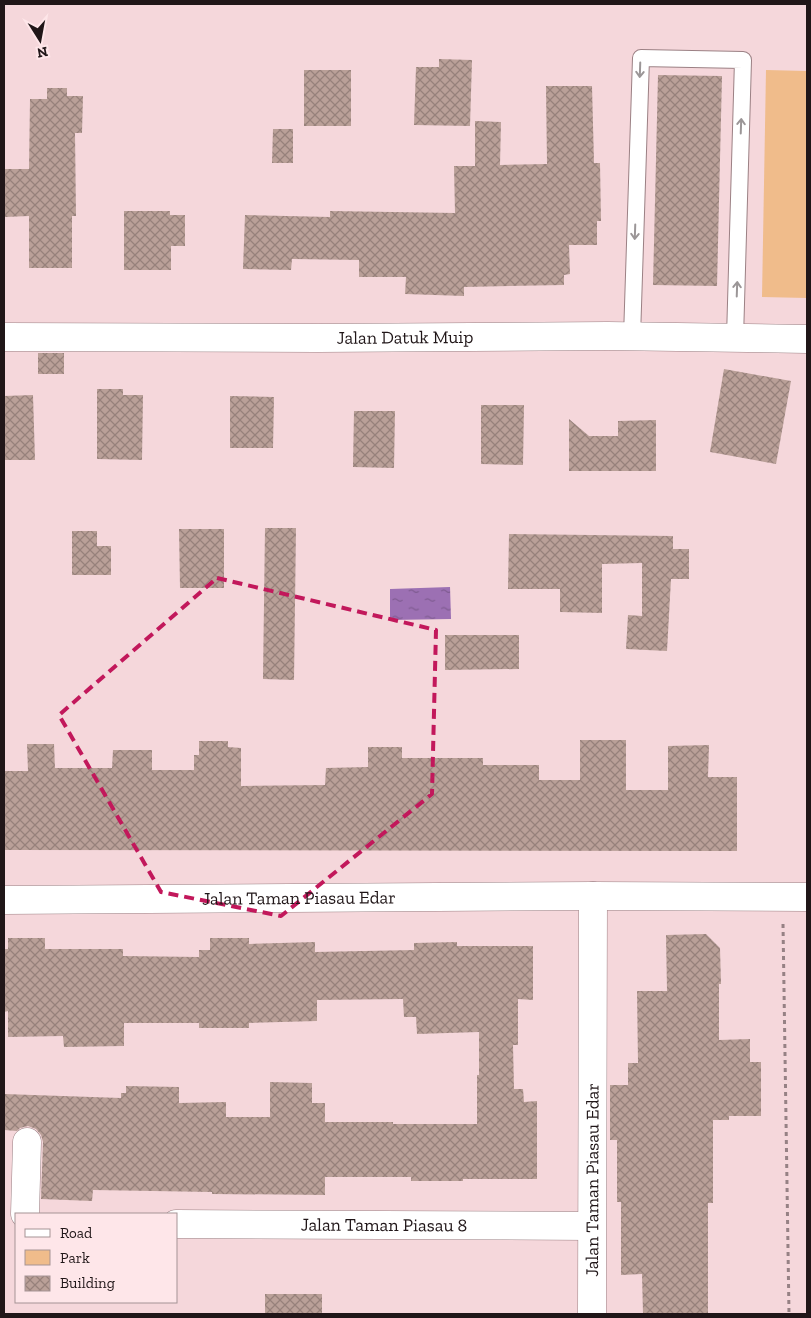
<svg xmlns="http://www.w3.org/2000/svg" width="811" height="1318" font-family="'Zilla Slab',serif">
	<style>
		.green { fill: #f0bc8b }
		.water { fill: url(#water-ripples) }
		.building { fill: url(#building-cross-hatch) }
		.lines { fill: none; stroke-linecap: round; stroke-linejoin: round }
		.lane-casing { stroke: #9b8084; stroke-width: 18 }
		.street-casing { stroke: #9b8084; stroke-width: 29 }
		.path { stroke: #968184; stroke-width: 3; stroke-dasharray: 4 4; stroke-linecap: butt }
		.lane { stroke: #fff; stroke-width: 16 }
		.street { stroke: #fff; stroke-width: 28 }
		.oneway { stroke: #9b9697 }
		.marked { fill: none; stroke: #c2185b; stroke-width: 4; stroke-dasharray: 10 6; stroke-linejoin: round }
		.labels { text-anchor: middle; dominant-baseline: central; stroke-width: 4; stroke-linejoin: round; paint-order: stroke }
		.street-label { font-size: 18px; fill: #201618; stroke: #fee6e9 }
	</style>
	<defs>
		<pattern id="water-ripples" width="26" height="14" patternUnits="userSpaceOnUse" patternTransform="scale(1.25)"><rect width="26" height="14" fill="#9c70b3"/><path d="M2 4q2-2 4 0t4 0M15 11q2-2 4 0t4 0" fill="none" stroke="#7f5b91"/></pattern>
		<pattern id="building-cross-hatch" width="8" height="8" patternUnits="userSpaceOnUse" patternTransform="scale(1.25)"><rect width="8" height="8" fill="#baa098"/><path d="M0 0l8 8M0 8l8-8" fill="none" stroke="#97817b"/></pattern>
	</defs>
	<rect width="100%" height="100%" fill="#f5d7db"/>
	<polygon class="green" points="766,70 807,71 807,298 762,297"/>
	<polygon class="water" points="450,587 451,619 390,620 390,589"/>
	<g class="building">
		<polygon points="439,59 472,60 470,126 414,125 416,67 439,67"/>
		<rect x="304" y="70" width="47" height="56"/>
		<polygon points="658,75 722,76 717,286 653,285"/>
		<polygon points="546,86 592,86 594,163 600,163 601,221 597,221 597,245 569,245 570,274 564,275 564,285 464,287 464,296 405,294 406,277 359,277 359,260 292,259 291,270 243,269 245,215 330,217 330,211 455,213 454,166 475,166 475,121 501,122 500,165 547,164"/>
		<polygon points="47,88 67,88 67,96 83,96 82,133 75,133 76,216 72,216 72,268 29,268 29,216 5,217 4,212 4,169 29,169 30,99 47,99"/>
		<polygon points="273,129 293,129 293,163 272,163"/>
		<polygon points="124,211 170,211 170,215 185,215 185,246 171,246 171,270 124,270"/>
		<rect x="38" y="353" width="26" height="21"/>
		<polygon points="724,369 791,381 776,464 710,452"/>
		<polygon points="97,389 123,389 123,395 143,395 142,460 97,459"/>
		<polygon points="33,395 35,460 4,460 4,396"/>
		<polygon points="230,396 274,397 273,448 230,448"/>
		<polygon points="481,405 524,405 523,465 481,464"/>
		<polygon points="354,411 395,411 394,468 353,467"/>
		<polygon points="569,419 589,436 618,436 618,421 656,420 656,471 569,471"/>
		<polygon points="265,528 296,528 294,680 263,679"/>
		<polygon points="179,529 224,529 224,588 180,588"/>
		<polygon points="72,531 97,531 97,546 111,546 111,575 72,575"/>
		<polygon points="509,534 673,536 673,549 689,549 689,579 671,579 667,651 626,649 628,615 642,616 642,563 602,564 602,613 560,612 560,589 508,589"/>
		<polygon points="445,635 519,635 519,669 445,670"/>
		<polygon points="580,740 626,740 626,790 668,790 668,746 709,745 708,777 737,777 737,851 4,850 4,771 28,771 27,744 54,744 55,768 112,768 113,750 152,750 152,770 194,770 194,755 199,755 199,741 228,741 228,747 241,748 241,786 325,785 326,768 368,767 368,747 402,747 402,758 483,758 483,765 539,765 539,780 580,780"/>
		<polygon points="706,934 720,948 721,984 719,984 719,1040 750,1039 750,1062 761,1062 761,1116 729,1116 729,1120 713,1120 713,1203 708,1203 708,1314 643,1314 642,1274 621,1275 621,1202 617,1202 617,1140 610,1140 610,1085 628,1085 628,1063 638,1063 637,991 667,991 666,935"/>
		<polygon points="8,938 45,938 45,949 123,949 123,956 199,957 199,950 210,950 210,938 249,938 249,944 315,942 315,952 414,950 414,943 457,942 457,946 533,946 533,1000 518,999 518,1045 513,1045 514,1089 523,1089 524,1102 537,1101 537,1179 463,1179 463,1181 411,1181 411,1177 325,1177 325,1195 212,1194 212,1192 93,1190 92,1201 41,1199 43,1142 41,1135 36,1129 28,1126 20,1128 17,1131 4,1130 4,1094 121,1098 121,1093 126,1093 126,1086 179,1087 179,1103 226,1102 226,1117 270,1117 270,1082 312,1083 312,1103 325,1103 325,1122 393,1122 393,1124 477,1124 477,1075 479,1075 479,1032 417,1034 416,1017 404,1017 403,999 317,1000 317,1021 249,1023 249,1028 199,1028 199,1023 124,1023 124,1046 64,1047 63,1036 8,1037 8,1011 4,1012 4,949 8,949"/>
		<rect x="265" y="1294" width="57" height="20"/>
	</g>
	<g class="lines">
		<g class="lane-casing">
			<polyline id="lane" points="632,337 641,58 743,60 735,338"/>
		</g>
		<g class="street-casing">
			<g id="street">
				<path id="s1" d="M4 337 318 338 608 336 807 339"/>
				<path id="s2" d="M4 900 593 896 807 897"/>
				<polyline points="25,1214 27,1142"/>
				<path id="s3" d="M176 1224 591 1226"/>
				<path id="s4" d="M592 1314 593 896"/>
			</g>
		</g>
		<polyline class="path" points="783,924 789,1314"/>
		<use href="#lane" class="lane"/>
		<use href="#street" class="street"/>
	</g>
	<defs><path id="oneway-shaft" d="M-6 0H5M1.5-3L5.5 0L1.5 3" fill="none" stroke-width="1.6" stroke-linecap="round" stroke-linejoin="round" transform="scale(1.25)"/></defs>
	<g class="oneway">
		<use href="#oneway-shaft" transform="translate(640 70) rotate(92)"/>
		<use href="#oneway-shaft" transform="translate(741 126) rotate(-88)"/>
		<use href="#oneway-shaft" transform="translate(635 232) rotate(92)"/>
		<use href="#oneway-shaft" transform="translate(737 289) rotate(-88)"/>
	</g>
	<path class="marked" d="M217 578 436 630 432 794 281 916 161 892 59 715Z"/>
	<g class="labels">
		<g class="street-label">
			<text stroke="none"><textPath href="#s1" startOffset="401">Jalan Datuk Muip</textPath></text>
			<text stroke="none"><textPath href="#s2" startOffset="295">Jalan Taman Piasau Edar</textPath></text>
			<text stroke="none"><textPath href="#s4" startOffset="134">Jalan Taman Piasau Edar</textPath></text>
			<text stroke="none"><textPath href="#s3" startOffset="208">Jalan Taman Piasau 8</textPath></text>
		</g>
	</g>
	<rect width="811" height="1318" fill="none" stroke="#201618" stroke-width="10"/>
	<rect x="15" y="1213" width="162" height="90" fill="#fee6e9" stroke="#a59395"/>
	<rect x="25" y="1229" width="25" height="8" fill="#ffffff" stroke="#a59395"/>
	<text x="60" y="1238" font-size="15" fill="#201618">Road</text>
	<rect x="25" y="1250" width="25" height="15" fill="#f0bc8b" stroke="#a59395"/>
	<text x="60" y="1263" font-size="15" fill="#201618">Park</text>
	<rect x="25" y="1276" width="25" height="15" fill="url(#building-cross-hatch)" stroke="#a59395"/>
	<text x="60" y="1288" font-size="15" fill="#201618">Building</text>
	<g transform="translate(40 40) rotate(169)" stroke="#fee6e9" stroke-width="4" paint-order="stroke">
	<path d="M0-4L9 19L0 12L-9 19Z" fill="#201618"/>
	<text y="-8" font-size="14" font-weight="bold" text-anchor="middle" fill="#201618">N</text>
	</g>
</svg>
